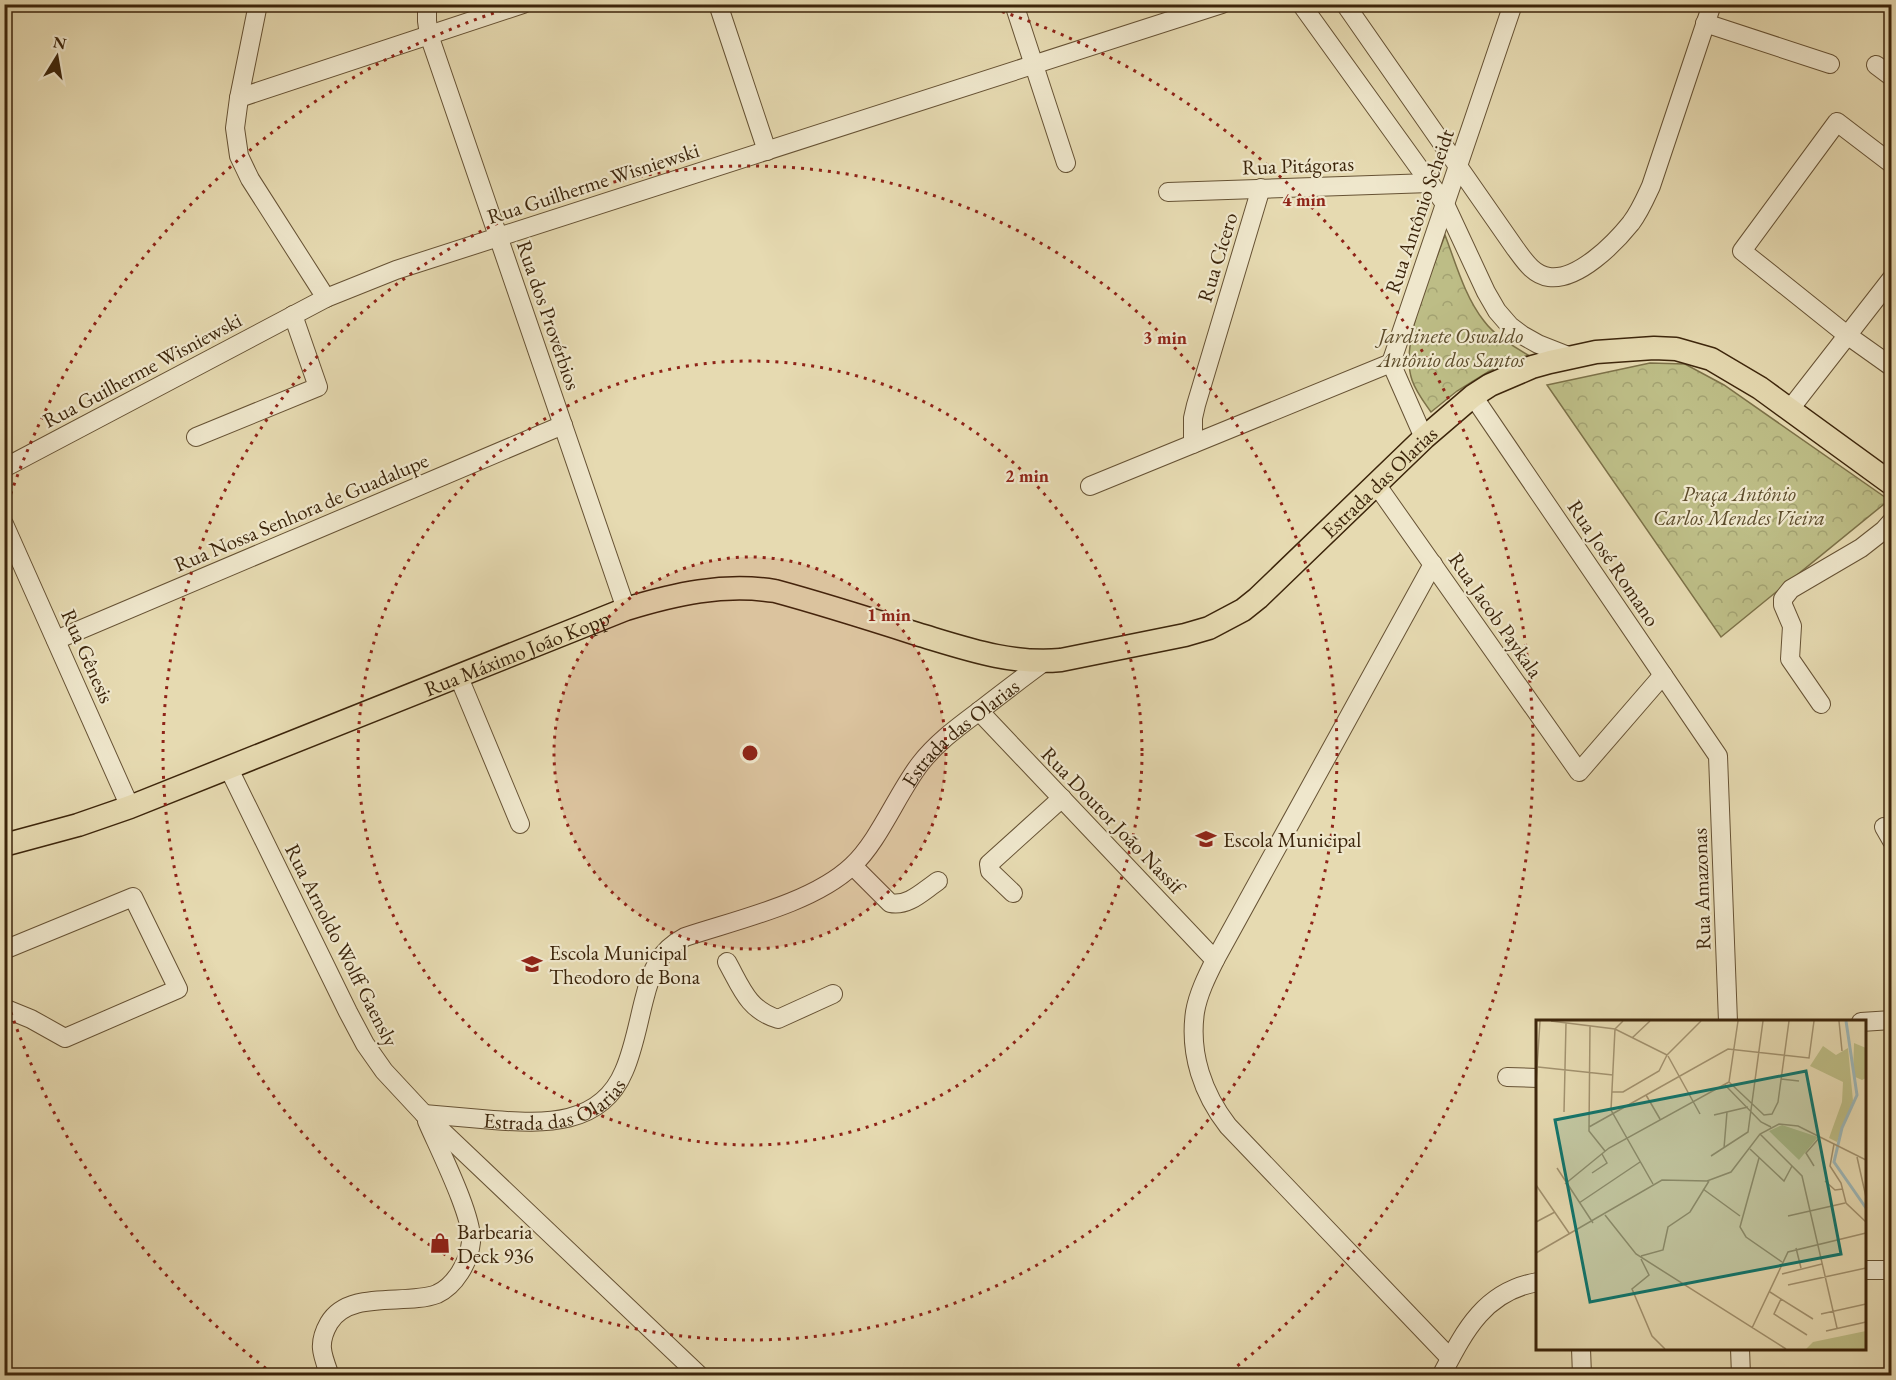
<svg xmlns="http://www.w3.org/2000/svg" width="1896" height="1380" font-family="'EB Garamond',serif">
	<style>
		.park { fill: url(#park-crowns); stroke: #7c7148; stroke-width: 1.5 }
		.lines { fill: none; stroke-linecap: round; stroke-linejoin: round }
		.minor-casing { stroke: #665234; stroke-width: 20 }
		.major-casing { stroke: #3c250b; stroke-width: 25 }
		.minor { stroke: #efe7cc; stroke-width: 18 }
		.major { stroke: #e6dab1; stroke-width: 22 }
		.ring { fill: none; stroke: #8f2418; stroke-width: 3; stroke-dasharray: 3 6 }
		.labels { text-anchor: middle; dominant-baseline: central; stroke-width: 4.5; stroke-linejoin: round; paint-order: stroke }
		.street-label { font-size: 21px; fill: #3c250b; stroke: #efe7cc }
		.park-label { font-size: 21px; font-style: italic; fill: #5c4b2a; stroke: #efe7cc }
		.poi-label { font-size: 21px; fill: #3c250b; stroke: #efe7cc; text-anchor: start }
		.inset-river { fill: none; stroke: #9db7b8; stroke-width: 3 }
		.inset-road { fill: none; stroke: #a2926f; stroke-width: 1.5 }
		.view { fill: #0f766e; fill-opacity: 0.15; stroke: #0f766e; stroke-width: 3 }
		.inset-edge { fill: none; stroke: #3c250b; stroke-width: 3 }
		.centre { fill: #8f2418; stroke: #efe7cc; stroke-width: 3 }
		.ring-label { font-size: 18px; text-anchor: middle; font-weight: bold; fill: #8f2418; stroke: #efe7cc; stroke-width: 4.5; stroke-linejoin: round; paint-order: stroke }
	</style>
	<defs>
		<pattern id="park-crowns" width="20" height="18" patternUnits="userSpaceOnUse" patternTransform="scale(1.5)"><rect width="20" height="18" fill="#bdbd86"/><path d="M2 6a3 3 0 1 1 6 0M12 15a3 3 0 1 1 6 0" fill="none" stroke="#a3a272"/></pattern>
	</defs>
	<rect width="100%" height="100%" fill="#e6dab1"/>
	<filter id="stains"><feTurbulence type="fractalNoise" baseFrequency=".00333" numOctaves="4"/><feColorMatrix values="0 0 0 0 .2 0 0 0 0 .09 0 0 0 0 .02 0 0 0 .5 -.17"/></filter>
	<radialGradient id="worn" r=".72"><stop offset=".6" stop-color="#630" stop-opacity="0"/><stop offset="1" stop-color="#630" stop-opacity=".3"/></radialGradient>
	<g class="park">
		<path d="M1445 235C1456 264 1465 297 1484 321 1495 336 1513 346 1528 355L1488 372 1457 391 1431 412C1424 402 1416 392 1412 380 1399 343 1432 272 1445 235Z"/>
		<polygon points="1650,363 1685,364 1724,385 1889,500 1721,637 1547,385"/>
	</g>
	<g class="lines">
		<g class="minor-casing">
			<g id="minor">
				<polyline points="258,4 239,98 235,128 239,156 250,179 326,298"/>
				<polyline points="427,4 427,21 429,35 626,609"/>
				<polyline points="718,4 767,151"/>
				<polyline points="1014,4 1066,163"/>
				<polyline points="1301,4 1445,204 1486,292 1497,311 1510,326 1522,335 1538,344 1571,357"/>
				<path d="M1345 4 1515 248C1524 260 1533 275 1549 277 1578 281 1615 243 1631 223 1640 211 1645 199 1651 186L1712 4"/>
				<polyline points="1705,23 1830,64"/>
				<polyline points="1876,65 1892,77"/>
				<polyline points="239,98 523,4"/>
				<polyline points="1892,164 1837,122 1742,251 1847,335 1892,367"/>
				<polyline points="1168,192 1430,183"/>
				<polyline points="1391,363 1424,438"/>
				<polyline points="1473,396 1718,756 1728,1022"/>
				<polyline points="1790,409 1892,278"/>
				<polyline points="196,437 318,387 293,315"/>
				<polyline points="1193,444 1193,418 1196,405 1261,188"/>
				<polyline points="4,468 326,298 396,270 1222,4"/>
				<polyline points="1376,484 1579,772 1663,675"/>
				<polyline points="1090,486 1391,363 1513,4"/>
				<polyline points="4,524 130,807"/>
				<path d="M1433 564 1215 960C1207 976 1198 994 1195 1012 1189 1054 1203 1094 1228 1126L1450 1358"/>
				<polyline points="56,640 563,425"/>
				<polyline points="458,675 520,824"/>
				<polyline points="1821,704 1790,659 1792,626 1783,605 1783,599 1791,589 1861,548 1884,530 1892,521"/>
				<polyline points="979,711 1215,960"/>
				<polyline points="228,767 348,1012 365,1044 384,1071 424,1114 700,1376"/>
				<polyline points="1884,827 1892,841"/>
				<path d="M853 866 890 903C908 907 923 891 938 881"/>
				<polyline points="1013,893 990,871 989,864 1062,798"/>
				<polyline points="4,950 133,897 178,989 65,1038 31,1019 4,1008"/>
				<path d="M727 962C741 987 748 1010 778 1019L833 994"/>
				<polyline points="1861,1022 1892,1020"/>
				<polyline points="1507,1077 1538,1078"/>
				<path id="s1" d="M424 1114C447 1116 470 1118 493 1120 544 1124 601 1126 624 1071 634 1048 638 1023 644 1000 651 972 658 951 685 937 736 920 813 903 852 866 879 841 897 794 920 764 936 743 958 727 978 712 1000 695 1022 678 1044 662"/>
				<polyline points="1864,1270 1892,1270"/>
				<polyline points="1581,1348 1582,1376"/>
				<polyline points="1740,1348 1741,1376"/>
				<path d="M330 1376C322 1354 317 1344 329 1323 349 1289 406 1306 437 1294 455 1286 469 1262 471 1242 474 1218 438 1147 427 1121"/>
				<path d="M1441 1376C1464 1332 1484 1291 1538 1282"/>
			</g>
		</g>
		<g class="major-casing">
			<g id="major">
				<path id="s2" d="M4 845 78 825 130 807 626 609C675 594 723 583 775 591 823 604 870 619 917 634 964 648 1011 665 1061 660L1185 635 1209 628 1243 610 1258 598 1424 438 1473 396 1490 385 1532 367 1550 362 1596 352 1654 348 1676 349 1711 359 1760 388 1892 484"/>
			</g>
		</g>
		<use href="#minor" class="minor"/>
		<use href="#major" class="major"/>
	</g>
	<circle cx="750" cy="753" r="196" fill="#8f2418" fill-opacity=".12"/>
	<g class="ring">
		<circle cx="750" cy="753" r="196"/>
		<circle cx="750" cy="753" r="392"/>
		<circle cx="750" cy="753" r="587"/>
		<path d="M273 1374A783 783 0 0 1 5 995M5 511A783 783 0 0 1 515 6M985 6A783 783 0 0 1 1227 1374"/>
	</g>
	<defs>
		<g id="school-bare" transform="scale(1.62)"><path d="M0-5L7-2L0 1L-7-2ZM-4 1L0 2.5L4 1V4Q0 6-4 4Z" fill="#8f2418" stroke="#efe7cc" stroke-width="2.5" paint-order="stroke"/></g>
		<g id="shop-bare" transform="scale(1.62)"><path d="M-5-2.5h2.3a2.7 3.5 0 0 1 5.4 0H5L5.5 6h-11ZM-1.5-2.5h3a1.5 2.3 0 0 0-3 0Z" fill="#8f2418" stroke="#efe7cc" stroke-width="2.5" paint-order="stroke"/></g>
	</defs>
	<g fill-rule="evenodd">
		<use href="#school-bare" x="1206" y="839"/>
		<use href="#school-bare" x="532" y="964"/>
		<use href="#shop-bare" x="440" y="1243"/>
	</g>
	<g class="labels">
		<g class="street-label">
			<text transform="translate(1298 165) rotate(-2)">Rua Pitágoras</text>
			<text transform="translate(593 183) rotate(-18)">Rua Guilherme Wisniewski</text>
			<text transform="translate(1419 211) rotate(-71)">Rua Antônio Scheidt</text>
			<text transform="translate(1217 257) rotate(-73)">Rua Cícero</text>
			<text transform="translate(549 315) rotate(71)">Rua dos Provérbios</text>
			<text transform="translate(142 370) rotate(-28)">Rua Guilherme Wisniewski</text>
			<text stroke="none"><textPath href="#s2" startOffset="1490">Estrada das Olarias</textPath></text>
			<text transform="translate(301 512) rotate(-23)">Rua Nossa Senhora de Guadalupe</text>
			<text transform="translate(1614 563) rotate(56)">Rua José Romano</text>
			<text transform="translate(1496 615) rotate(55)">Rua Jacob Paykala</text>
			<text stroke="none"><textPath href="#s2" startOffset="548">Rua Máximo João Kopp</textPath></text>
			<text transform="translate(88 656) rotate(66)">Rua Gênesis</text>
			<text stroke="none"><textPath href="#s1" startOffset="729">Estrada das Olarias</textPath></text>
			<text transform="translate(1113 820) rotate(46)">Rua Doutor João Nassif</text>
			<text transform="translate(1701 889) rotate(-92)">Rua Amazonas</text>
			<text transform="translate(342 945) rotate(63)">Rua Arnoldo Wolff Gaensly</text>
			<text stroke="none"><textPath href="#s1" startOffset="135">Estrada das Olarias</textPath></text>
		</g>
		<g class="park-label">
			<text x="1451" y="335">Jardinete Oswaldo<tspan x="1451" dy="24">Antônio dos Santos</tspan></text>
			<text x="1739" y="493">Praça Antônio<tspan x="1739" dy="24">Carlos Mendes Vieira</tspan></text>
		</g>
		<g class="poi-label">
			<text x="1223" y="839">Escola Municipal</text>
			<text x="549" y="952">Escola Municipal<tspan x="549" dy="24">Theodoro de Bona</tspan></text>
			<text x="457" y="1231">Barbearia<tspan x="457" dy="24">Deck 936</tspan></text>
		</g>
	</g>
	<g transform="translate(1536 1020)">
		<rect width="330" height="330" fill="#e6dab1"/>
		<path d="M318 23 330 28V58L326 60 317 56Z" fill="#bdbd86"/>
		<path d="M287 26 300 35 312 28 317 81 301 122 293 118 306 82 307 62 274 46ZM246 105 282 117 263 140 233 111ZM330 311V329H270L277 322Z" fill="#bdbd86"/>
		<path class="inset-river" d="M310 1 321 75 306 108 298 142 330 188"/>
		<path class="inset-road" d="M15 1 79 9 131 35M87 1 79 9 75 90 117 164M303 1 306 31M54 6 53 111 69 131M96 18 114 1M131 35 165 1M132 36 164 94M2 47 77 55M245 59 263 61M193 62 228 95 236 94 242 82 253 1M0 64 4 1M189 65 225 102 235 107M76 72H87L123 51 131 35M110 75 124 99M28 92 30 3M178 95 212 87M53 107 192 29 273 38 278 1M224 114 266 156 301 308M298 124 294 146 305 163 310 183 330 202M188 128 191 92M214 129 248 161 256 146M175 136 212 112 227 1M321 137 330 177M223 138 204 207 210 217 246 242M278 146 270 133 284 117M21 148 57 203M56 153 71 143 66 134M289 161 299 170 307 169M29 164 73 128 193 62 202 1M0 165 33 213M167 169 204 196M43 183 104 142M69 195 100 234 250 329M252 196 309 183M0 202 19 192M260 228 265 248M0 233 126 160 171 161 195 152 224 114 243 104 262 106 330 140M105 236 127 230 132 207 154 192 173 161M105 239 113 255 96 269 116 316 129 329M246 254 286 244M252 265 330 248M234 272 277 299M245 279 238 294 271 315M285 294 330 284M216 308 252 232 330 213M290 311 330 302"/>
		<path class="view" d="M270 51 305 234 54 282 19 100Z"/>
		<rect width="330" height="330" class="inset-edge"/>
	</g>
	<circle cx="750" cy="753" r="9" class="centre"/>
	<g class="ring-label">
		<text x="1304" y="206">4 min</text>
		<text x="1165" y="344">3 min</text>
		<text x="1027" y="482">2 min</text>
		<text x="889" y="621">1 min</text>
	</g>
	<rect width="1896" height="1380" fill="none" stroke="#e6dab1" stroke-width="24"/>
	<rect x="6" y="6" width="1884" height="1368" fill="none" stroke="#3c250b" stroke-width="3"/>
	<rect x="12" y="12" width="1872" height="1356" fill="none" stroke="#3c250b" stroke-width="1.5"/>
	<g transform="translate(57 57) rotate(11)" stroke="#efe7cc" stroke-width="4.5" paint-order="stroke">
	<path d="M0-4.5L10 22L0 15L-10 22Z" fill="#3c250b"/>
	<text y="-9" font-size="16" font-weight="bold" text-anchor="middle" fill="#3c250b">N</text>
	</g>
	<rect width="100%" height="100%" filter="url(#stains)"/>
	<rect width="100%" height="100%" fill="url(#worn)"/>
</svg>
